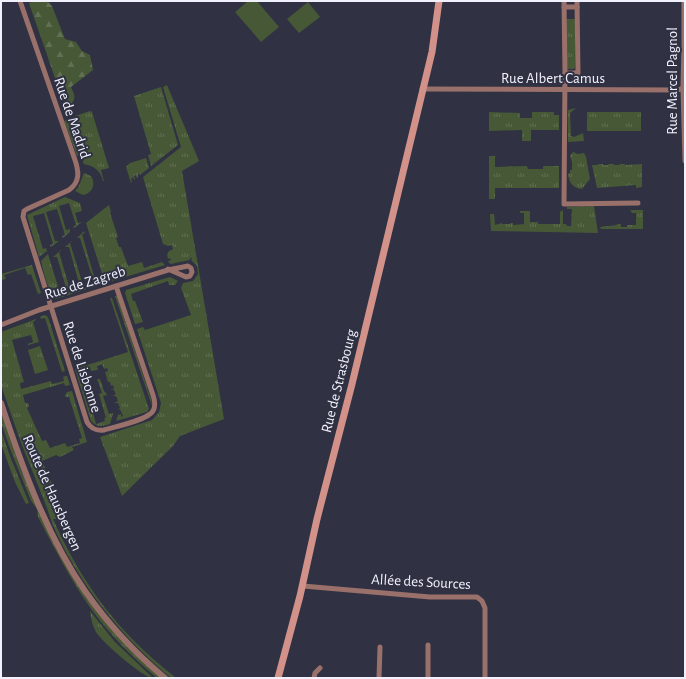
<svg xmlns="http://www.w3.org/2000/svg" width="686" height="679" font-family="'Alegreya Sans',sans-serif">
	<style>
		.grass { fill: url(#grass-tufts) }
		.forest { fill: url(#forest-firs) }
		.pitch { fill: #465835 }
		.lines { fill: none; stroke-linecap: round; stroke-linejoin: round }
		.minor { stroke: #99706a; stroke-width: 5 }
		.tertiary { stroke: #99706a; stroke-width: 6 }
		.secondary { stroke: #d29189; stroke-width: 7 }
		.labels { text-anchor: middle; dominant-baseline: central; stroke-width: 4; stroke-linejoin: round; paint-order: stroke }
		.street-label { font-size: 15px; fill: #f0f1fd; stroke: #303142 }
	</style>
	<defs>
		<pattern id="grass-tufts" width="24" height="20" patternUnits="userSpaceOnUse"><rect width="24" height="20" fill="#465835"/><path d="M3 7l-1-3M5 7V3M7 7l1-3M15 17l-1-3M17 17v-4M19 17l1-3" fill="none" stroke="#617053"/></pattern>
		<pattern id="forest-firs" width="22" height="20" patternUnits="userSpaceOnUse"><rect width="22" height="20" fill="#465835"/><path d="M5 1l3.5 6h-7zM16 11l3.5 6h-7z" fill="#617053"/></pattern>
	</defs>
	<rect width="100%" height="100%" fill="#303142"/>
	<g class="grass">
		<polygon points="566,19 576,19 575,67 574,69 568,69 566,66"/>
		<path d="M167 85 199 161 182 171 224 419 180 436 173 446 122 496 100 437 152 420 159 412 161 403 137 329 143 327 145 330 191 315 181 288 183 283 193 281 198 274 197 266 191 260 192 258H190V260L170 264 168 261 171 260 170 258 168 259C166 253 168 251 173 249L172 245 168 246 163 244 143 177 181 147 163 87Z"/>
		<polygon points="161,87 178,145 151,166 148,155 151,154 134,96"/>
		<polygon points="576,108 570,113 571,136 574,137 583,133 584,141 568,142 568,110"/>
		<path d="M90 111 92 112 109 168 101 170 104 181H103C101 171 94 166 84 164L80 155 77 156 64 121 73 117 75 120H76L75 116Z"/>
		<polygon points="489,112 520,113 520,118 532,118 532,112 554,112 554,115 559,115 559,130 531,130 531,141 522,141 522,130 489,131"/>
		<rect x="587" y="112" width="54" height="19"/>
		<path d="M573 152 578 154 584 153 586 157 590 179 582 189C573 188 569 183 568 174L570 173V170H572V162L570 156Z"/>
		<polygon points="489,156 495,156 495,167 527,166 528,169 543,169 543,166 559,166 559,188 495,188 495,199 489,199"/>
		<polygon points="146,158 149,168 140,175 138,173 138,177 137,178 136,175 134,176 135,179 134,180 133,177 131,179 132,182 131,183 126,167 130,163"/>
		<polygon points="598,164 603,164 603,165 608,165 609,164 614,164 614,165 619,165 620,164 625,164 625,165 642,164 642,187 636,188 636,185 597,188 592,165 598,165"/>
		<path d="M84 173 91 176C96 184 93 193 83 195L75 191 79 186Z"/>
		<polygon points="65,197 80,203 82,211 75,213 78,223 82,222 74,228 73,227 76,225 69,203 59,206 66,230 70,229 70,232 63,238 62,236 65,235 57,209 46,212 55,241 59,241 51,247 50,245 53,244 44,213 33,216 43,249 46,248 47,251 39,257 27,215"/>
		<polygon points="109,205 111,212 110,213 118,237 116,238 119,247 121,247 128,266 142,262 144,268 162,262 165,265 105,283 86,223"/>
		<polygon points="594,206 598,233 491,231 490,214 494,214 495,225 502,223 502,224 510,224 510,223 513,223 513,225 524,224 524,213 520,213 520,211 530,211 530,222 538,222 538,224 560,224 560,212 563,210 563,224 566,224 567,226 571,226 572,209 567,209 567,207"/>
		<polygon points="630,210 643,210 643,229 601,229 600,227 617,225 617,224 621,224 621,227 627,227 627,225 636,225 636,213 632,213"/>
		<path d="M84 231 85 233 82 234 95 280H98L100 285 56 299C49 295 43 270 41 261L48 254 60 293 67 291 57 257H53L61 250V251L59 252 70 290 80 287 69 247H65L72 241H73L70 243 83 285 94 283 80 238H77Z"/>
		<polygon points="32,265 41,293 38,294 31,274 28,275 25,268 4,275 6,279 1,280 1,274"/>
		<polygon points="170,277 178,281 175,285 169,285 168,281 131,294 133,301 135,301 143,322 135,324 125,293 126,290"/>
		<polygon points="115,296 117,296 151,399 152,406"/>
		<path d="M110 298H112L149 409 147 412 116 421 118 415 121 414V417L123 416 120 409 117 410 120 408 118 403H114L118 401 116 396H112L116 395 114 390H110L114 389 113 385 111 386 110 382H108L105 372 108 371 107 368 104 369 102 364 97 366 98 370 91 371 90 368 79 372 80 376H82L84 383 83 384 89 397 96 424 105 421 104 418H106L99 394 102 393 97 379H100L104 391 106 393 107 395 103 396 109 414 113 413V414L110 424C102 426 97 428 91 421L75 369 128 352Z"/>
		<polygon points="45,315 48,317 65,371 62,372 45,318 41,319 40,317"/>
		<path d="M36 319V320L33 322 39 342 28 345V344L33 342 31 335 12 340 24 382 20 383 21 389 51 381 52 384 64 381 63 377 67 376 70 385 65 386 64 383 23 395 25 403H28L29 406 27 408 42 441 46 440 50 448 65 443 67 447 80 443 79 439 82 438 69 397H66L65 396 67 392 72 391 87 442 72 447 74 450 60 457 56 455 42 461 58 497 54 499 59 507 63 515V519H53C83 586 118 632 176 678H171C129 643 93 601 66 552 59 538 51 523 47 508L20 440 1 385V332Z"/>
		<polygon points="40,346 48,370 35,374 28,350"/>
		<path d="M1 413 22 473 86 598 162 678H157C133 658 110 635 92 610 71 581 55 549 38 517L37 509 31 501 9 446 1 422Z"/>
		<polygon points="1,430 10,456 29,503 26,504 15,482 1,444"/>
		<path d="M90 611 115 642 153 678C143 678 102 642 96 632 92 625 91 618 90 611Z"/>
	</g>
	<path class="forest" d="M33 1H47L52 6 65 39 76 42 82 51 90 55 93 70 71 87C74 94 77 98 71 104H67L63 101 29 3Z"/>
	<g class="pitch">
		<polygon points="248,1 257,1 279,27 261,42 235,12"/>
		<polygon points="308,2 320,17 299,33 287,19"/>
	</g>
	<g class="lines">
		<g class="minor">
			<path d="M20 1 75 160C79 172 80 182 69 190L27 209 24 211 23 217 87 422C91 429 96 431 104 430 114 427 148 420 153 411 156 406 155 401 153 395L116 286"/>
			<polyline points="564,1 565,73 578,73 577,1"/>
			<polyline points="684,1 684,44 683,88 685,161"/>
			<polyline points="564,7 577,7"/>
			<polyline points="565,73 564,204 638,203"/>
			<polyline points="422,89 678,90 683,88"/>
			<polyline points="1,325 39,310 168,270 188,266 191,268 192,272 190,276 186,277 168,269"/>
			<polyline points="303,586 430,597 477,597 482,601 485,608 485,678"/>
			<polyline points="314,678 315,673 320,668"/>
			<polyline points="379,678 380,647"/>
			<polyline points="428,678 428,645"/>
		</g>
		<path class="tertiary" d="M1 403C22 467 47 536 85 591 108 624 135 653 165 678"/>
		<polyline class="secondary" points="278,678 300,596 317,519 352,384 432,52 439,1"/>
	</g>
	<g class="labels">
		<g class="street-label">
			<text x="553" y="78">Rue Albert Camus</text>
			<text transform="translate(672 81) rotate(-90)">Rue Marcel Pagnol</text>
			<text transform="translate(72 118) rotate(71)">Rue de Madrid</text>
			<text transform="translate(85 283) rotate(-17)">Rue de Zagreb</text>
			<text transform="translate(82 367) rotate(72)">Rue de Lisbonne</text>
			<text transform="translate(339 381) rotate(-76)">Rue de Strasbourg</text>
			<text transform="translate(52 493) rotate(66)">Route de Hausbergen</text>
			<text transform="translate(421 582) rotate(3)">Allée des Sources</text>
		</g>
	</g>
	<rect width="686" height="679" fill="none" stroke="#f0f1fd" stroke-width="4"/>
</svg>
